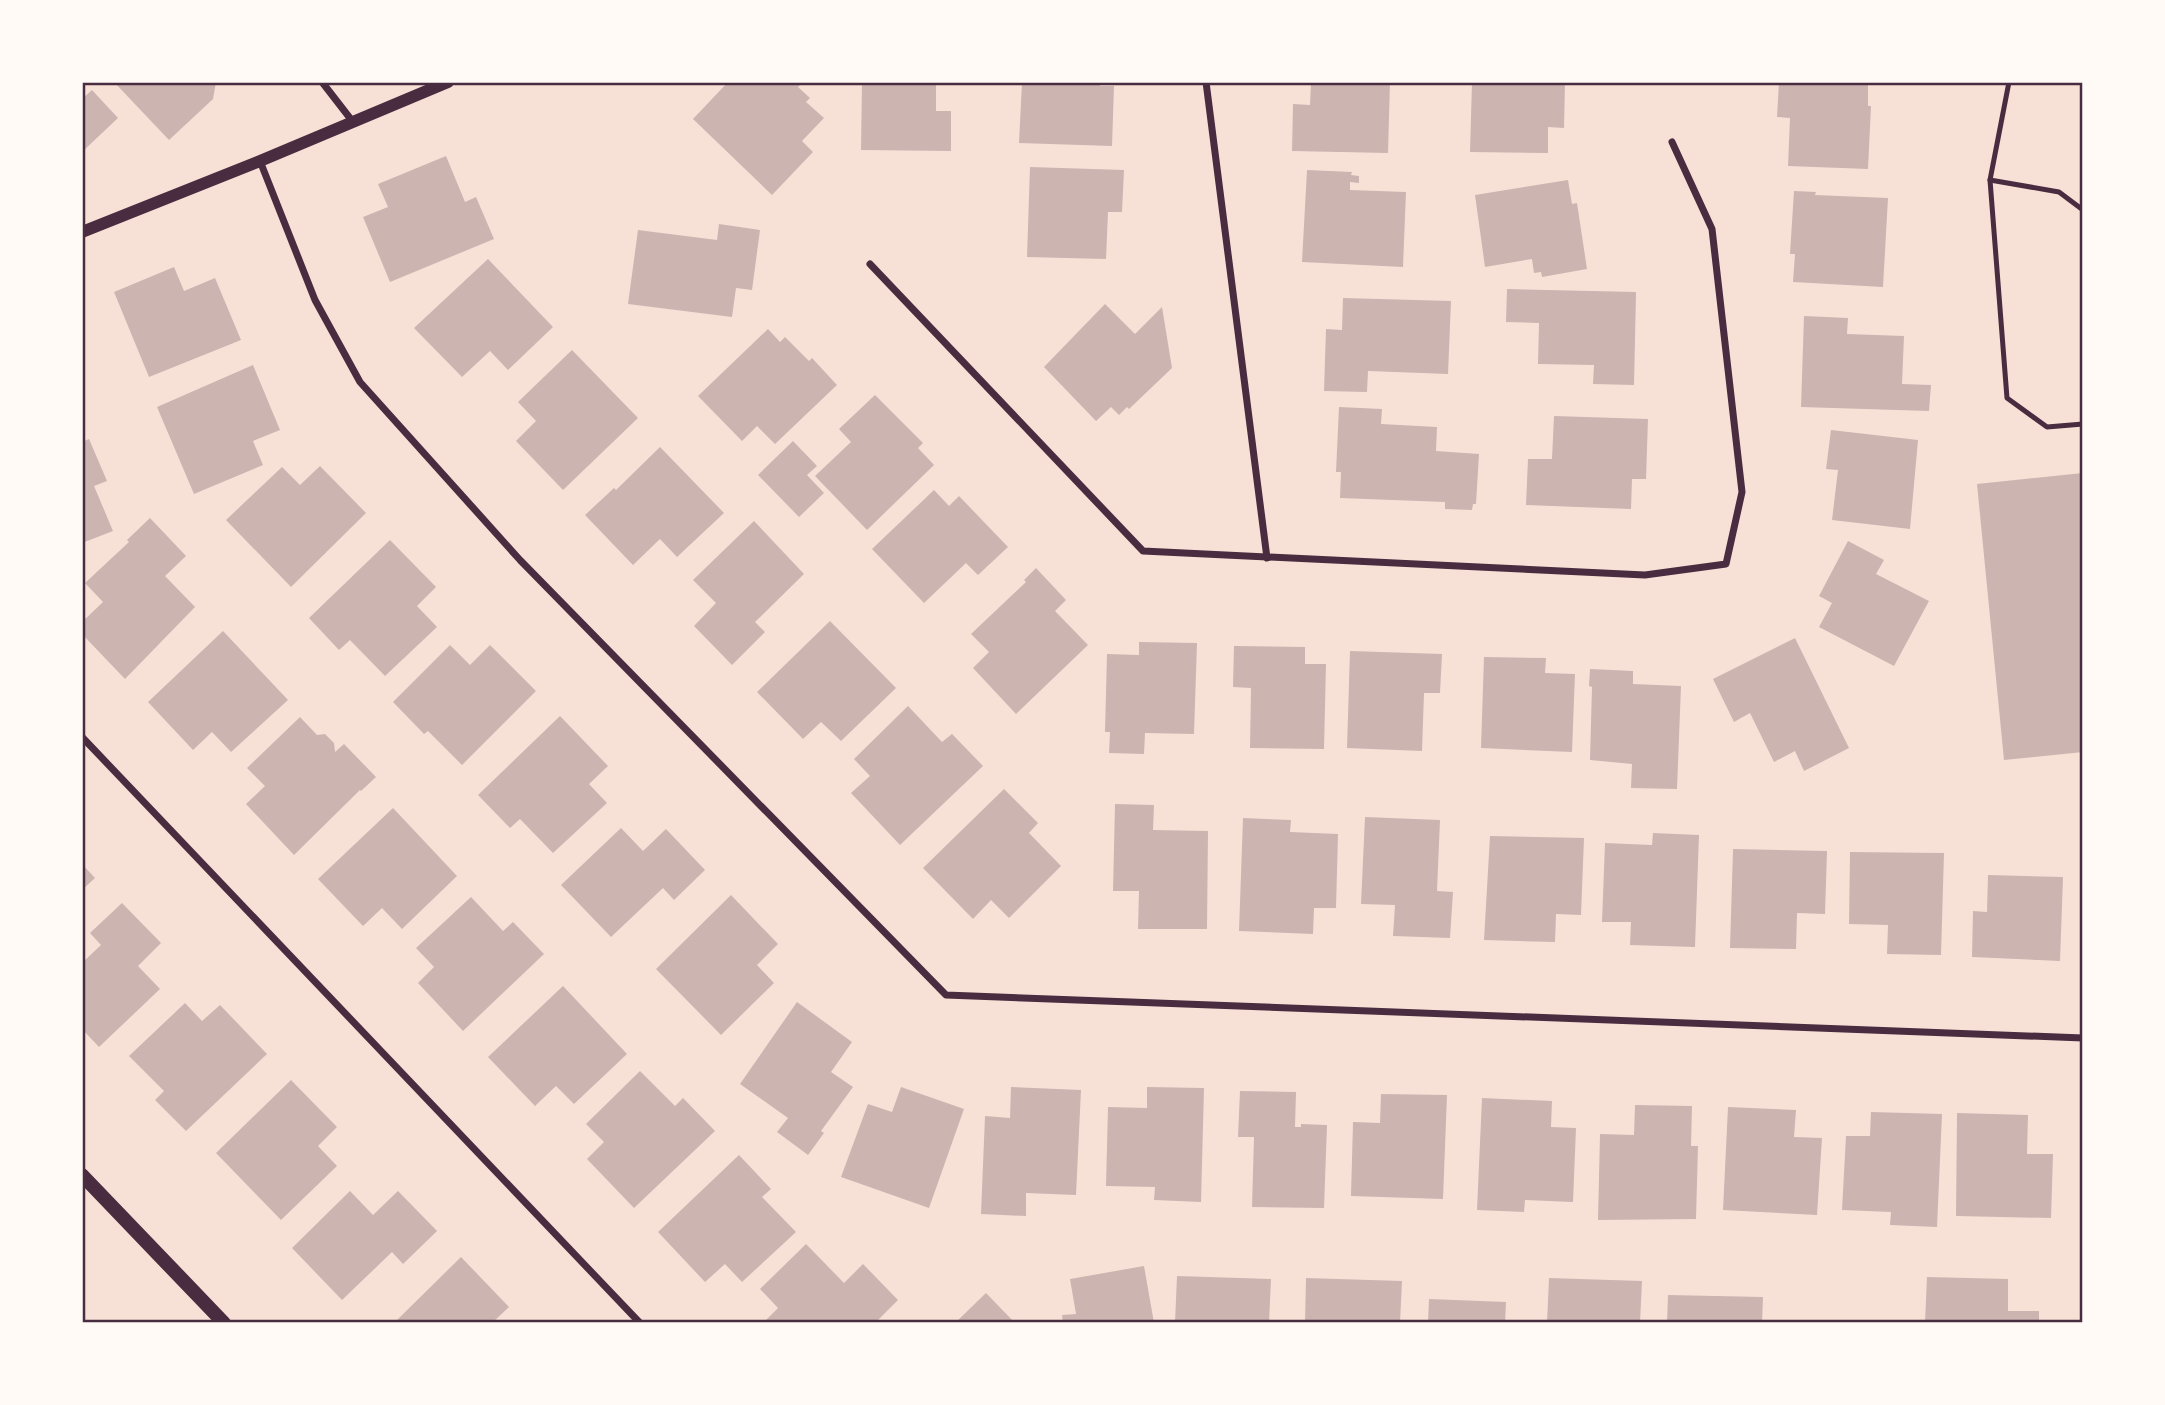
<svg xmlns="http://www.w3.org/2000/svg" width="2165" height="1405" font-family="Jost,sans-serif">
	<style>
		.building { fill: #ccb4b1 }
		.lines { fill: none; stroke-linecap: round; stroke-linejoin: round }
		.service { stroke: #4a2c40; stroke-width: 5 }
		.minor { stroke: #4a2c40; stroke-width: 7 }
		.tertiary { stroke: #4a2c40; stroke-width: 12 }
		.secondary { stroke: #4a2c40; stroke-width: 14 }
		.neatline { fill: none; stroke: #4a2c40; stroke-width: 2.5 }
	</style>
	<rect width="100%" height="100%" fill="#f7e1d7"/>
	<g class="building">
		<polygon points="114,82 216,82 213,99 169,140"/>
		<polygon points="728,82 803,82 798,87 810,98 806,102 824,118 802,141 813,152 772,195 693,119"/>
		<polygon points="862,82 936,82 936,111 951,111 951,151 861,150"/>
		<polygon points="1022,82 1100,82 1100,86 1114,86 1112,146 1019,143"/>
		<polygon points="1311,82 1390,82 1388,153 1292,151 1293,104 1310,105"/>
		<polygon points="1472,82 1565,82 1564,128 1548,127 1548,153 1470,152"/>
		<polygon points="1779,82 1868,82 1868,106 1871,106 1868,169 1788,166 1790,118 1777,117"/>
		<polygon points="92,90 118,118 82,152 82,99"/>
		<polygon points="446,156 465,202 476,197 494,239 390,282 363,217 388,207 378,184"/>
		<polygon points="1030,167 1124,170 1122,212 1108,212 1106,259 1027,257"/>
		<polygon points="1307,170 1352,172 1351,175 1359,176 1359,183 1350,182 1350,190 1406,192 1403,267 1302,262"/>
		<polygon points="1568,180 1572,204 1577,203 1587,269 1542,277 1541,272 1534,273 1532,259 1485,267 1475,195"/>
		<polygon points="1794,191 1816,192 1815,195 1888,198 1883,287 1793,282 1795,254 1790,254"/>
		<polygon points="719,224 760,230 752,290 736,288 732,317 628,304 638,230 717,240"/>
		<polygon points="488,259 553,327 508,370 490,351 462,377 414,328"/>
		<polygon points="174,267 184,291 215,278 241,340 149,377 114,292"/>
		<polygon points="1507,289 1636,292 1634,385 1593,384 1594,365 1538,364 1539,323 1506,322"/>
		<polygon points="1343,298 1451,301 1448,374 1368,371 1367,392 1324,391 1326,329 1342,330"/>
		<polygon points="1105,304 1135,334 1162,307 1172,368 1129,409 1127,407 1119,415 1111,407 1096,421 1044,367"/>
		<polygon points="1804,316 1848,318 1847,334 1904,336 1902,384 1931,385 1929,411 1801,407"/>
		<polygon points="768,329 780,342 785,337 809,361 812,358 837,385 775,444 757,426 742,441 698,396"/>
		<polygon points="572,350 638,418 563,490 516,441 536,421 518,402"/>
		<polygon points="253,365 280,430 253,441 263,465 194,494 157,407"/>
		<polygon points="875,395 923,443 918,448 934,465 867,530 815,476 851,442 839,429"/>
		<polygon points="1339,407 1382,409 1381,424 1437,427 1436,451 1479,454 1476,504 1473,504 1472,510 1445,509 1445,502 1340,498 1341,472 1336,472"/>
		<polygon points="1554,416 1648,419 1646,479 1632,479 1631,509 1526,505 1528,459 1552,459"/>
		<polygon points="1831,430 1918,440 1910,529 1832,520 1838,470 1826,469"/>
		<polygon points="89,439 107,481 94,486 113,531 82,543 82,442"/>
		<polygon points="793,441 817,466 807,475 824,493 799,517 758,475"/>
		<polygon points="660,447 724,513 677,557 660,539 633,565 585,515 614,488 616,490"/>
		<polygon points="320,466 366,513 291,587 226,520 282,467 300,485"/>
		<polygon points="2083,473 2083,752 2004,760 1977,484"/>
		<polygon points="934,490 949,506 959,496 1008,547 978,575 966,563 924,603 872,549"/>
		<polygon points="150,518 186,556 165,576 195,607 125,679 82,634 82,622 103,602 85,583 129,542 127,540"/>
		<polygon points="754,521 804,574 755,622 765,632 732,665 694,626 716,603 693,580"/>
		<polygon points="390,540 436,587 417,606 437,627 385,676 350,640 339,650 309,618"/>
		<polygon points="1848,541 1884,560 1876,574 1929,601 1894,666 1819,627 1832,603 1819,596"/>
		<polygon points="1036,568 1066,600 1055,611 1088,645 1016,714 973,668 989,652 971,634 1026,582 1024,580"/>
		<polygon points="830,621 896,688 841,741 821,722 803,739 757,692"/>
		<polygon points="223,631 288,700 231,752 212,732 193,750 148,702"/>
		<polygon points="1795,638 1849,748 1804,771 1795,751 1774,762 1750,713 1734,722 1713,679"/>
		<polygon points="1139,642 1197,643 1194,734 1145,733 1144,754 1109,753 1110,732 1105,732 1107,654 1139,655"/>
		<polygon points="450,645 470,665 490,645 536,691 462,765 428,731 424,734 393,702"/>
		<polygon points="1234,646 1305,647 1305,664 1326,664 1324,749 1250,748 1251,688 1233,687"/>
		<polygon points="1350,651 1442,654 1440,693 1424,693 1422,751 1347,748"/>
		<polygon points="1484,657 1546,658 1545,673 1575,674 1572,752 1481,748"/>
		<polygon points="1590,669 1633,671 1633,684 1681,686 1677,789 1631,788 1632,764 1590,760 1592,687 1589,686"/>
		<polygon points="908,706 942,742 952,734 983,766 900,845 851,793 870,776 854,759"/>
		<polygon points="560,716 608,766 589,784 607,803 553,853 520,819 510,828 478,795"/>
		<polygon points="300,717 317,735 325,734 334,743 335,752 344,744 376,777 361,791 360,790 294,855 246,804 265,786 247,768"/>
		<polygon points="1004,789 1038,823 1029,833 1061,866 1009,918 991,900 973,919 923,868"/>
		<polygon points="1115,804 1154,805 1153,830 1208,831 1207,929 1138,929 1139,891 1113,891"/>
		<polygon points="393,808 457,876 402,929 382,908 363,926 318,879"/>
		<polygon points="1365,817 1440,820 1437,891 1453,892 1450,938 1393,936 1395,905 1361,904"/>
		<polygon points="1243,818 1291,820 1290,832 1338,834 1336,908 1314,908 1313,934 1239,931"/>
		<polygon points="621,828 643,851 666,829 705,870 674,900 663,888 611,937 561,885"/>
		<polygon points="1653,833 1699,835 1695,947 1630,945 1631,922 1602,922 1605,843 1652,845"/>
		<polygon points="1490,836 1584,838 1581,915 1556,914 1555,942 1484,940"/>
		<polygon points="1733,849 1827,851 1825,914 1797,913 1796,949 1730,948"/>
		<polygon points="1850,852 1944,853 1941,955 1887,954 1888,925 1849,924"/>
		<polygon points="82,864 95,878 82,890"/>
		<polygon points="1988,875 2063,877 2060,961 1972,957 1973,911 1987,912"/>
		<polygon points="731,895 778,944 757,965 774,983 721,1035 656,969"/>
		<polygon points="471,897 503,931 513,922 544,954 463,1031 418,983 434,967 416,948"/>
		<polygon points="122,903 161,943 138,966 160,989 99,1047 82,1029 82,963 101,945 90,933"/>
		<polygon points="563,986 627,1054 574,1104 556,1086 535,1106 488,1057"/>
		<polygon points="797,1002 852,1042 831,1072 853,1087 821,1131 824,1133 808,1155 777,1132 788,1118 740,1084"/>
		<polygon points="185,1003 202,1021 220,1005 267,1054 186,1131 155,1100 164,1091 129,1056"/>
		<polygon points="640,1071 675,1106 683,1098 715,1131 634,1208 587,1159 604,1142 586,1124"/>
		<polygon points="291,1080 337,1127 318,1146 337,1166 281,1220 216,1153"/>
		<polygon points="901,1087 964,1109 929,1208 841,1177 868,1104 892,1112"/>
		<polygon points="1011,1087 1081,1090 1076,1195 1026,1193 1026,1216 981,1214 985,1116 1010,1118"/>
		<polygon points="1147,1087 1204,1088 1201,1202 1154,1200 1155,1187 1106,1186 1108,1107 1147,1108"/>
		<polygon points="1240,1091 1296,1092 1295,1127 1301,1127 1301,1124 1327,1125 1324,1208 1252,1207 1254,1137 1238,1137"/>
		<polygon points="1381,1094 1447,1095 1443,1199 1351,1196 1353,1122 1380,1123"/>
		<polygon points="1482,1098 1552,1101 1551,1127 1576,1128 1573,1202 1525,1200 1524,1212 1477,1210"/>
		<polygon points="1635,1105 1692,1106 1691,1146 1698,1146 1696,1219 1598,1220 1600,1134 1634,1135"/>
		<polygon points="1728,1107 1796,1110 1794,1137 1822,1138 1817,1215 1723,1210"/>
		<polygon points="1871,1112 1942,1114 1937,1227 1890,1225 1891,1212 1842,1210 1846,1136 1870,1136"/>
		<polygon points="1957,1113 2028,1115 2027,1154 2053,1154 2051,1218 1956,1216"/>
		<polygon points="739,1155 771,1189 762,1197 796,1232 742,1282 725,1264 705,1282 658,1232"/>
		<polygon points="350,1191 373,1215 398,1191 437,1231 403,1264 392,1252 342,1300 292,1248"/>
		<polygon points="806,1244 844,1283 863,1264 898,1300 875,1323 865,1323 862,1320 859,1323 763,1323 778,1308 760,1289"/>
		<polygon points="461,1257 509,1307 492,1323 394,1323"/>
		<polygon points="1144,1266 1154,1323 1063,1323 1062,1315 1076,1314 1070,1279"/>
		<polygon points="1177,1276 1271,1279 1269,1323 1175,1323"/>
		<polygon points="1927,1277 2008,1279 2008,1311 2039,1311 2039,1323 1925,1323"/>
		<polygon points="1306,1278 1402,1281 1400,1323 1305,1323"/>
		<polygon points="1549,1278 1642,1281 1640,1323 1547,1323"/>
		<polygon points="986,1293 1015,1323 955,1323"/>
		<polygon points="1668,1295 1763,1297 1762,1323 1667,1323"/>
		<polygon points="1429,1299 1506,1302 1505,1323 1428,1323"/>
	</g>
	<g class="lines">
		<g class="service">
			<polyline points="2009,82 1990,180 2007,398 2047,427 2083,424"/>
			<polyline points="1990,180 2059,192 2083,210"/>
		</g>
		<g class="minor">
			<polyline points="322,82 353,122"/>
			<polyline points="1206,82 1267,558"/>
			<polyline points="260,161 315,300 360,382 520,560 946,995 2083,1038"/>
			<polyline points="870,264 1143,551 1645,575 1726,564 1742,492 1712,229 1672,142"/>
			<polyline points="82,737 640,1323"/>
		</g>
		<polyline class="tertiary" points="82,232 260,161 448,82"/>
		<polyline class="secondary" points="82,1175 224,1323"/>
	</g>
	<rect width="2165" height="1405" fill="none" stroke="#fffaf5" stroke-width="168"/>
	<rect x="84" y="84" width="1997" height="1237" class="neatline"/>
</svg>
